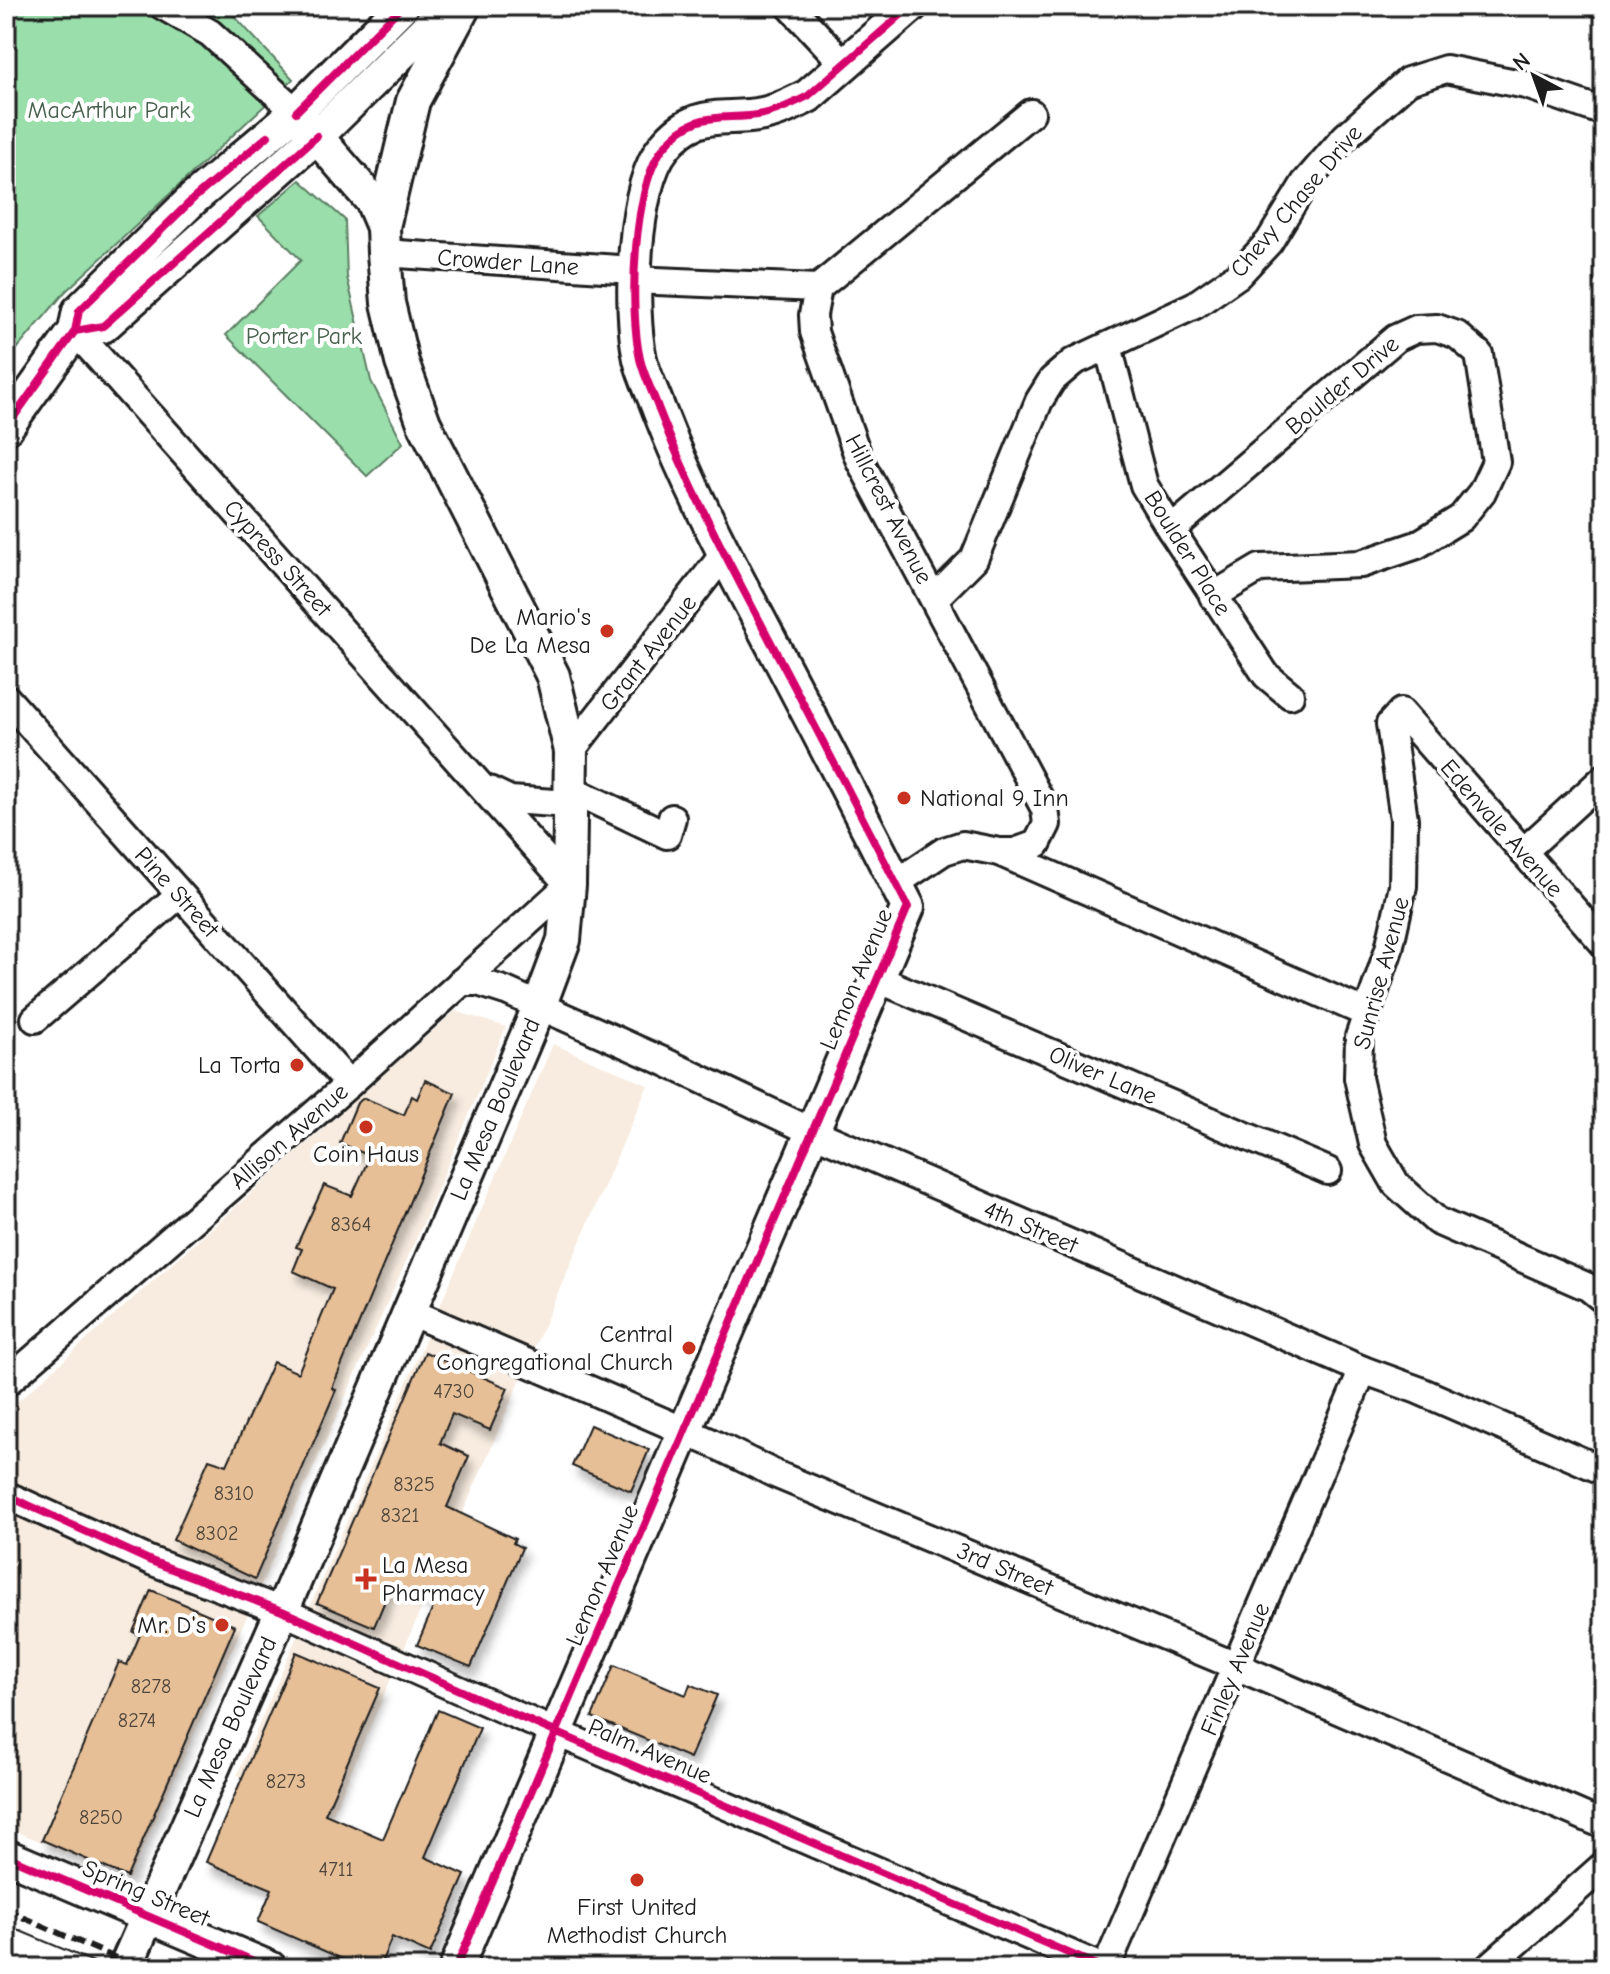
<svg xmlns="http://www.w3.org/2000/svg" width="1610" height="1974" font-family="'Comic Neue',sans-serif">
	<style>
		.built { fill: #f8ece0 }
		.green { fill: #9adfab; stroke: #5b7e64; stroke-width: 2 }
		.building { fill: #e6bf97; stroke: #1c1c1c; stroke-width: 2; filter: url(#shadow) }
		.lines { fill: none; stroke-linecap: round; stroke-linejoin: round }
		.minor-casing { stroke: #1c1c1c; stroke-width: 32 }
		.major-casing { stroke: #1c1c1c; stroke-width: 38 }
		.minor { stroke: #fff; stroke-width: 26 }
		.major { stroke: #fff; stroke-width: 32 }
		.tram { stroke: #1c1c1c; stroke-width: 2 }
		.rail { stroke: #1c1c1c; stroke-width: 6; stroke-dasharray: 12 6; stroke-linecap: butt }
		.cycleway-casing { stroke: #fff; stroke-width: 13 }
		.cycleway { stroke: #d6006c; stroke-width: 8 }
		.poi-dot { fill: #c8321e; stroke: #fff; stroke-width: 3 }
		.labels { text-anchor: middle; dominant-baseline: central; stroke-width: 8; stroke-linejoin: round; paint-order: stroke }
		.number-label { font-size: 20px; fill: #4e453b }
		.park-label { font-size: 24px; fill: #48604e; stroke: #fff }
		.street-label { font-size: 24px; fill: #1c1c1c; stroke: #fff }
		.poi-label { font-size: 24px; fill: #1c1c1c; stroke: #fff; text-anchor: end }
	</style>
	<defs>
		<filter id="shadow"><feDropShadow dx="5" dy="9" stdDeviation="4" flood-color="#0004"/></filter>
	</defs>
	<rect width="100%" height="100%" fill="#fff"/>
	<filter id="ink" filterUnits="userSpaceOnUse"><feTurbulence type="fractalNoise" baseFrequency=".0125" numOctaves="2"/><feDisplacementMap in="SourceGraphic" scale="16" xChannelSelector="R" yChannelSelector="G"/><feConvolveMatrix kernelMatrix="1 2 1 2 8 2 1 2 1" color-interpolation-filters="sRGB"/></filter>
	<g filter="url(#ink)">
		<g class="built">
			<polygon points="455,1011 506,1027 422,1226 129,1879 6,1827 6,1412"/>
			<polygon points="553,1044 648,1085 332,1815 237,1775"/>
		</g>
		<g class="green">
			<polygon points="6,6 225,6 293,79 65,292 6,362"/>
			<polygon points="300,180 345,220 347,277 371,381 403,443 367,476 226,335 301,260 258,216"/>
		</g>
		<g class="building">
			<polygon points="425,1080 455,1093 332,1388 336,1390 255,1579 173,1540 209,1459 227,1465 273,1362 298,1373 333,1289 293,1271 302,1249 296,1247 324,1185 352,1196 370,1156 340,1143 357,1103 364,1098 404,1115 412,1096 417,1099"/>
			<polygon points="425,1352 508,1388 490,1430 452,1414 440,1443 469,1456 447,1507 515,1539 513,1543 522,1548 471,1667 417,1645 435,1603 392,1584 374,1627 317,1603"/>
			<polygon points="590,1425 649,1450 631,1491 572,1466"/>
			<polygon points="151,1590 235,1626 127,1877 42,1840 119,1662 127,1665 140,1635 133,1632"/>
			<polygon points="296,1652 380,1688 325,1814 383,1839 438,1710 480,1728 425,1857 465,1875 430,1954 392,1937 379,1968 363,1968 258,1922 272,1889 206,1862"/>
			<polygon points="614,1665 686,1695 690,1684 717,1695 690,1758 592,1717"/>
		</g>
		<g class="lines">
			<g class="minor-casing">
				<g id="minor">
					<polyline points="163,6 210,33 296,112"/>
					<polyline points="790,6 845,65"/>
					<polyline points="384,253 633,270"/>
					<polyline points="633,280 818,288"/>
					<polyline points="1108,346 1144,485 1171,530 1266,675 1290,695"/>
					<polyline points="1171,530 1396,338 1416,329 1437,328 1457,335 1479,354 1496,462 1482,492 1461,518 1417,545 1361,564 1260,568 1213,596"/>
					<polyline points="934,599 974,559 1039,401 1052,380 1073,362 1195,305 1238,275 1269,242 1305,183 1345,137 1408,81 1446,69 1526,85 1604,112"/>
					<polyline points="6,698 349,1084"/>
					<polyline points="571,751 724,554"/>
					<polyline points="570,789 667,835 672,818"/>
					<polyline points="489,790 510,800 570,804"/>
					<polyline points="999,852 1015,852 1037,844 1047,824 1045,809 859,459 814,332 813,315 818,288 1031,113"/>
					<polyline points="1523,852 1604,778"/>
					<polyline points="896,883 944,851 963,845 999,852 1366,1013"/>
					<polyline points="1604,944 1401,712 1390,724 1404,819 1403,886 1389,949 1359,1037 1358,1078 1373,1144 1396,1184 1437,1221 1588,1287 1604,1300"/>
					<polyline points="878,979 1328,1171"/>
					<polyline points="461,982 478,982 506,991 663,1061 813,1132 1363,1370 1418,1390 1604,1471"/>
					<polyline points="35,1019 179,895"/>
					<polyline points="408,1311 710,1442 775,1474 1236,1666 1604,1825"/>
					<polyline points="6,1383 349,1084 569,885 75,331"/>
					<polyline points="6,1495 151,1561 282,1611 511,1713 1103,1968"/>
					<polyline points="1106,1968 1363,1370"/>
					<polyline points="1488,1968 1604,1865"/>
				</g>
			</g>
			<g class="major-casing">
				<g id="major">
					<polyline points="303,121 372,201 383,227"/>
					<polyline points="75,331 103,326 317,136 431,24 444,6"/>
					<polyline points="6,428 75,331 79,311 193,199 296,112 402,6"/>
					<polyline points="6,1856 270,1968"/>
					<polyline points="125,1968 282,1611 539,1007 564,940 569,885 571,751 553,676 424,423 402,362 388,303 384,253 383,227 413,101 464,6"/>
					<path d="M456 1968 908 907C858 809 807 710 755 612 720 546 686 480 659 410 653 393 644 376 640 359 629 310 632 186 664 147 696 107 723 122 763 114 779 111 794 103 808 96L911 6"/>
				</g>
			</g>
			<use href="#minor" class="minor"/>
			<use href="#major" class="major"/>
			<polyline class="tram" points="6,1925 108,1968"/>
			<polyline class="rail" points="6,1910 139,1968"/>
			<g class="cycleway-casing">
				<g id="cycleway">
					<polyline points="296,112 402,6"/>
					<polyline points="75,331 103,326 317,136"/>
					<polyline points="6,428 75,331 79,311 193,199 268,136"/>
					<polyline points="6,1495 151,1561 282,1611 511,1713 1103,1968"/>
					<polyline points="6,1856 270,1968"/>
					<path d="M456 1968 908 907C858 809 807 710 755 612 720 546 686 480 659 410 653 393 644 376 640 359 629 310 632 186 664 147 696 107 723 122 763 114 779 111 794 103 808 96L911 6"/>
				</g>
			</g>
			<use href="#cycleway" class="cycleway"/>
		</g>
	</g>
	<g class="poi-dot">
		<circle cx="607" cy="631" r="8"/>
		<circle cx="904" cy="798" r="8"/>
		<circle cx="297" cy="1065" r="8"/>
		<circle cx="366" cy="1127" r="8"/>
		<circle cx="689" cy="1348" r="8"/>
		<path d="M362 1567h8v8h8v8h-8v8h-8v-8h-8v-8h8z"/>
		<circle cx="222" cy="1625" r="8"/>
		<circle cx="637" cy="1880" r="8"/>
	</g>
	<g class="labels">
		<g class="number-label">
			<text x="351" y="1224">8364</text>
			<text x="454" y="1391">4730</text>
			<text x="414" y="1484">8325</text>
			<text x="234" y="1493">8310</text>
			<text x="400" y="1515">8321</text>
			<text x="217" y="1533">8302</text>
			<text x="151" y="1686">8278</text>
			<text x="137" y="1720">8274</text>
			<text x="286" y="1781">8273</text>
			<text x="101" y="1817">8250</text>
			<text x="336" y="1869">4711</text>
		</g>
		<g class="park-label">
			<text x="109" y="110">MacArthur Park</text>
			<text x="304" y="336">Porter Park</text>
		</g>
		<g class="street-label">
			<text transform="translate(1296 201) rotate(-50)">Chevy Chase Drive</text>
			<text transform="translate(508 262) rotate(4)">Crowder Lane</text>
			<text transform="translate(1342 385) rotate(-40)">Boulder Drive</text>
			<text transform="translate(889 509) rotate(63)">Hillcrest Avenue</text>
			<text transform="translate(1188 553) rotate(58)">Boulder Place</text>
			<text transform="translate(278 558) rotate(48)">Cypress Street</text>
			<text transform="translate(648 653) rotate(-52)">Grant Avenue</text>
			<text transform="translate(1502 828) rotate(49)">Edenvale Avenue</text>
			<text transform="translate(177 892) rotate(48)">Pine Street</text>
			<text transform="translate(1381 973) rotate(-75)">Sunrise Avenue</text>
			<text transform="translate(856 979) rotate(-67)">Lemon Avenue</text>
			<text transform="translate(1103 1075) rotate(23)">Oliver Lane</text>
			<text transform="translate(495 1109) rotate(-67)">La Mesa Boulevard</text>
			<text transform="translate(289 1136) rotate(-41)">Allison Avenue</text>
			<text transform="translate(1031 1227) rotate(23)">4th Street</text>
			<text transform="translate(1005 1569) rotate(23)">3rd Street</text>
			<text transform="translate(602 1575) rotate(-67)">Lemon Avenue</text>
			<text transform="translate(1235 1669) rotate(-67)">Finley Avenue</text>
			<text transform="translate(230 1727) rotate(-66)">La Mesa Boulevard</text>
			<text transform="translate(650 1751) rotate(23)">Palm Avenue</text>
			<text transform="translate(146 1893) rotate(23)">Spring Street</text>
		</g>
		<g class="poi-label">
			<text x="591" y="617">Mario's<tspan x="591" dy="28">De La Mesa</tspan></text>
			<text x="920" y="798" text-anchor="start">National 9 Inn</text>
			<text x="281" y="1065">La Torta</text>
			<text x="366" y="1154" text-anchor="middle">Coin Haus</text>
			<text x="673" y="1334">Central<tspan x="673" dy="28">Congregational Church</tspan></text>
			<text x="382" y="1565" text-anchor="start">La Mesa<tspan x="382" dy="28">Pharmacy</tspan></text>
			<text x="206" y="1625">Mr. D's</text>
			<text x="637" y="1907" text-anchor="middle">First United<tspan x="637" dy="28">Methodist Church</tspan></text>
		</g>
	</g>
	<rect width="1610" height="1974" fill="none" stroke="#fff" stroke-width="32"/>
	<rect x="16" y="16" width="1578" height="1942" fill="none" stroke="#1c1c1c" stroke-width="3" filter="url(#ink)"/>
	<g transform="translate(1534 76) rotate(319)" stroke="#ffffff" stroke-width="6" paint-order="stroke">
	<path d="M0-6L14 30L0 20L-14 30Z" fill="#1c1c1c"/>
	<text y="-12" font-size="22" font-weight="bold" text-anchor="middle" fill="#1c1c1c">N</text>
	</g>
</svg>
